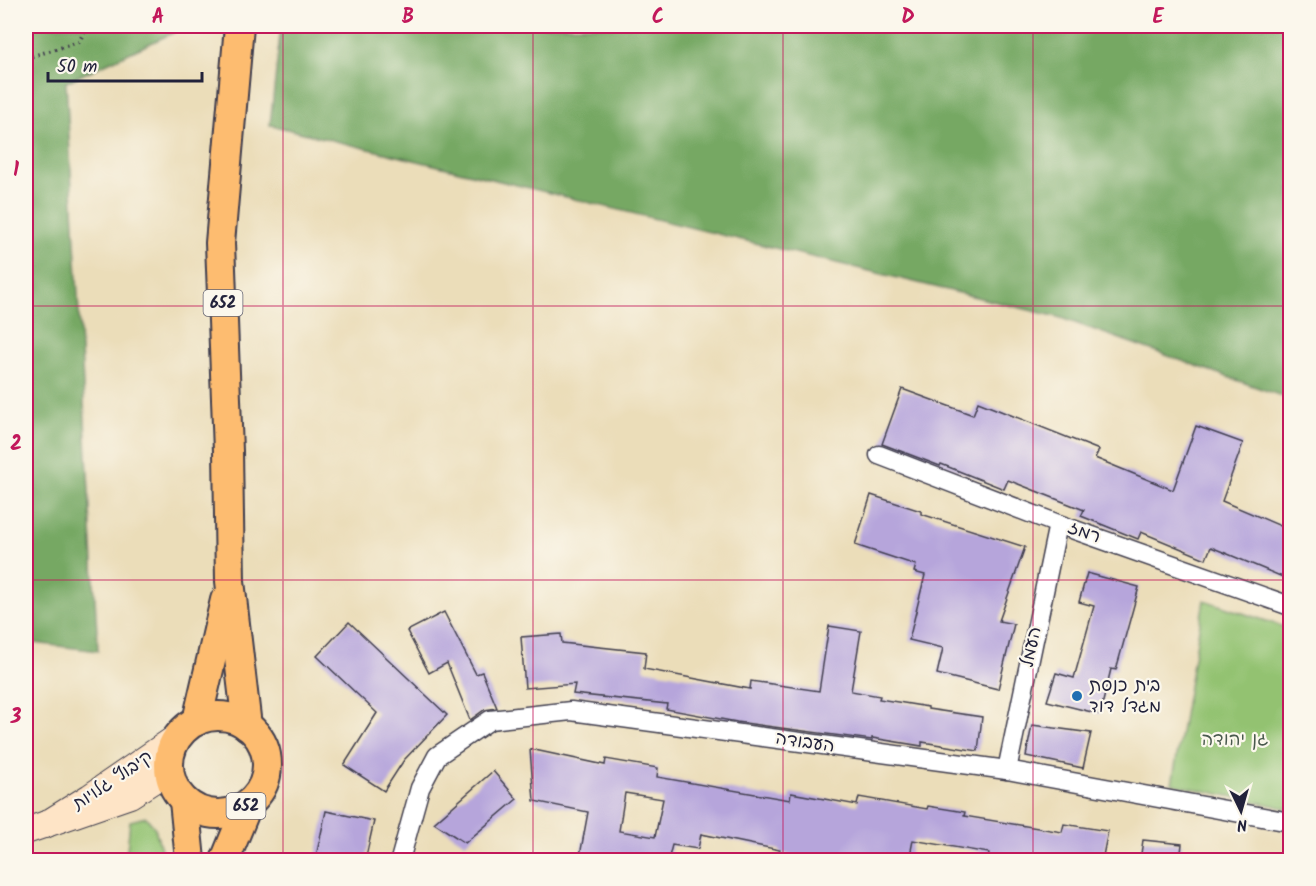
<svg xmlns="http://www.w3.org/2000/svg" width="1316" height="886" font-family="Kalam,'Playpen Sans Hebrew',sans-serif">
	<style>
		.green { fill: #93c271; stroke: #5a7256; stroke-width: 1.5 }
		.forest { fill: #76a863; stroke: #4c654f; stroke-width: 1.5 }
		.building { fill: #b6a5db; fill-rule: evenodd }
		.lines { fill: none; stroke-linecap: round; stroke-linejoin: round }
		.street-casing { stroke: #403e4e; stroke-width: 21 }
		.secondary-casing { stroke: #403e4e; stroke-width: 28 }
		.primary-casing { stroke: #403e4e; stroke-width: 32 }
		.path { stroke: #403e4e; stroke-width: 4; stroke-dasharray: 1.5 4.5; stroke-linecap: butt }
		.street { stroke: #fff; stroke-width: 18 }
		.secondary { stroke: #fee4c6; stroke-width: 26 }
		.primary { stroke: #fdbc70; stroke-width: 28 }
		.grid { fill: none; stroke: #c2185b; stroke-width: 1.5; stroke-opacity: 0.55 }
		.poi-dot { fill: #1f6fb2; stroke: #fbf7ec; stroke-width: 2 }
		.labels { text-anchor: middle; dominant-baseline: central; stroke-width: 4.5; stroke-linejoin: round; paint-order: stroke }
		.shield { fill: #fbf7ec; stroke: #636270; stroke-width: 1.5 }
		.shield-label { font-size: 16px; font-weight: bold; fill: #22223b }
		.street-label { font-size: 18px; fill: #22223b; stroke: #fbf7ec }
		.poi-label { font-size: 18px; fill: #22223b; stroke: #fbf7ec; text-anchor: start }
		.park-label { font-size: 18px; fill: #4a5a4e; stroke: #fbf7ec }
		.neatline { fill: none; stroke: #c2185b; stroke-width: 2 }
		.grid-label { font-size: 20px; text-anchor: middle; font-weight: bold; fill: #c2185b }
	</style>
	<rect width="100%" height="100%" fill="#fbf7ec"/>
	<filter id="ink" filterUnits="userSpaceOnUse"><feTurbulence type="fractalNoise" baseFrequency=".0167" numOctaves="2"/><feDisplacementMap in="SourceGraphic" scale="12" xChannelSelector="R" yChannelSelector="G"/><feConvolveMatrix kernelMatrix="1 2 1 2 8 2 1 2 1" color-interpolation-filters="sRGB"/></filter>
	<filter id="wash" filterUnits="userSpaceOnUse"><feTurbulence type="fractalNoise" baseFrequency=".008" numOctaves="4" result="noise"/><feDisplacementMap in="SourceGraphic" scale="24" xChannelSelector="R" yChannelSelector="G"/><feGaussianBlur stdDeviation="1.35" result="paint"/><feColorMatrix in="noise" values="0 0 0 0 0 0 0 0 0 0 0 0 0 0 0 0 0 1.4 0 .05"/><feComposite in="paint" operator="in"/></filter>
	<g filter="url(#wash)">
		<rect width="100%" height="100%" fill="#ebddb9"/>
		<g class="green">
			<polygon points="1204,600 1290,629 1290,809 1172,784"/>
			<polygon points="146,817 155,828 164,860 126,860 130,821"/>
		</g>
		<g class="forest">
			<polygon points="26,26 176,26 175,32 66,82 98,651 26,642"/>
			<polygon points="281,26 1290,26 1290,399 1058,317 270,125"/>
		</g>
		<g id="blocks">
			<g class="building">
				<polygon points="902,389 973,415 978,402 1099,450 1095,458 1173,490 1196,426 1243,443 1222,501 1290,530 1290,580 1211,547 1206,559 1141,532 1138,539 1081,516 1084,510 1008,480 1004,489 941,464 940,466 882,444"/>
				<polygon points="871,495 921,511 921,514 1025,547 999,621 1014,624 998,689 937,674 943,648 909,640 925,575 914,572 916,565 855,545"/>
				<polygon points="1087,573 1139,587 1116,670 1111,669 1100,714 1047,701 1056,673 1074,678 1094,606 1079,602"/>
				<polygon points="444,612 476,674 482,672 497,708 484,710 470,720 447,663 429,673 407,631"/>
				<polygon points="349,622 447,715 404,760 384,791 344,765 377,713 317,656"/>
				<polygon points="829,626 861,631 851,691 880,696 879,699 928,707 928,709 982,717 978,751 922,742 922,746 872,738 872,740 737,722 666,709 667,704 573,694 575,684 525,688 521,637 561,634 562,643 646,652 644,669 750,689 751,681 819,691"/>
				<polygon points="1032,725 1091,733 1083,768 1026,756"/>
				<path d="M530 749 605 765 606 759 658 768 657 777 790 800 791 793 857 805 859 797 927 809 928 806 965 812 964 816 1062 832 1064 824 1108 831 1102 861H988L989 853 913 840 909 861H821L780 853V850L701 834 698 849 672 845 668 861H579L588 812 534 801ZM625 793 663 799 655 837 619 831Z"/>
				<polygon points="493,771 517,799 465,843 434,823"/>
				<polygon points="326,811 374,821 365,861 315,861"/>
				<polygon points="1143,840 1182,844 1180,861 1140,861"/>
			</g>
		</g>
	</g>
	<g filter="url(#ink)">
		<use href="#blocks" fill-opacity="0" stroke="#403e4e" stroke-width="1.5"/>
		<g class="lines">
			<g class="street-casing">
				<g id="street">
					<polyline points="879,455 1058,524 1290,606"/>
					<polyline points="1007,770 1058,524"/>
					<polyline points="400,860 420,788 437,756 490,720 571,711 1007,770 1290,822"/>
				</g>
			</g>
			<g class="secondary-casing">
				<g id="secondary">
					<polyline points="45,825 90,797 180,735"/>
					<polyline points="26,831 130,795 169,770"/>
				</g>
			</g>
			<g class="primary-casing">
				<g id="primary">
					<polyline points="239,26 220,243 228,451 230,581 247,726"/>
					<circle cx="218" cy="765" r="49"/>
					<polyline points="197,721 225,600"/>
					<polyline points="184,801 190,860"/>
					<polyline points="225,860 248,804"/>
				</g>
			</g>
			<g class="path">
				<polyline points="26,41 33,26"/>
				<polyline points="26,58 79,42 87,26"/>
			</g>
			<use href="#street" class="street"/>
			<use href="#secondary" class="secondary"/>
			<use href="#primary" class="primary"/>
		</g>
	</g>
	<path class="grid" d="M283 26V860M533 26V860M783 26V860M1033 26V860M26 306H1290M26 580H1290"/>
	<circle class="poi-dot" cx="1077" cy="696" r="6"/>
	<g class="labels">
		<g class="shield">
			<rect x="203.5" y="290" width="39" height="26" rx="4.5"/>
			<rect x="226.5" y="793" width="39" height="26" rx="4.5"/>
		</g>
		<g class="shield-label">
			<text x="223" y="303">652</text>
			<text x="246" y="806">652</text>
		</g>
		<g class="street-label">
			<text transform="translate(1084 533) rotate(20)">רמז</text>
			<text transform="translate(1032 647) rotate(-78)">העמל</text>
			<text transform="translate(805 743) rotate(8)">העבודה</text>
			<text transform="translate(113 781) rotate(-34)">קיבוץ גלויות</text>
		</g>
		<g class="poi-label">
			<text x="1089" y="686">בית כנסת<tspan x="1089" dy="21">מגדל דוד</tspan></text>
		</g>
		<g class="park-label">
			<text x="1235" y="740">גן יהודה</text>
		</g>
	</g>
	<rect width="1316" height="886" fill="none" stroke="#fbf7ec" stroke-width="66"/>
	<g transform="translate(1241 811) rotate(175)" stroke="#fbf7ec" stroke-width="4.5" paint-order="stroke">
	<path d="M0-4.5L10 22L0 15L-10 22Z" fill="#22223b"/>
	<text y="-9" font-size="16" font-weight="bold" text-anchor="middle" fill="#22223b">N</text>
	</g>
	<path d="M48 72v9h154v-9" fill="none" stroke="#22223b" stroke-width="3"/>
	<text x="57" y="72" font-size="18" fill="#22223b" stroke="#fbf7ec" stroke-width="4.5" paint-order="stroke">50 m</text>
	<rect x="33" y="33" width="1250" height="820" class="neatline"/>
	<g class="grid-label">
		<text x="158" y="23">A</text>
		<text x="408" y="23">B</text>
		<text x="658" y="23">C</text>
		<text x="908" y="23">D</text>
		<text x="1158" y="23">E</text>
		<text x="16" y="176">1</text>
		<text x="16" y="450">2</text>
		<text x="16" y="723">3</text>
	</g>
</svg>
